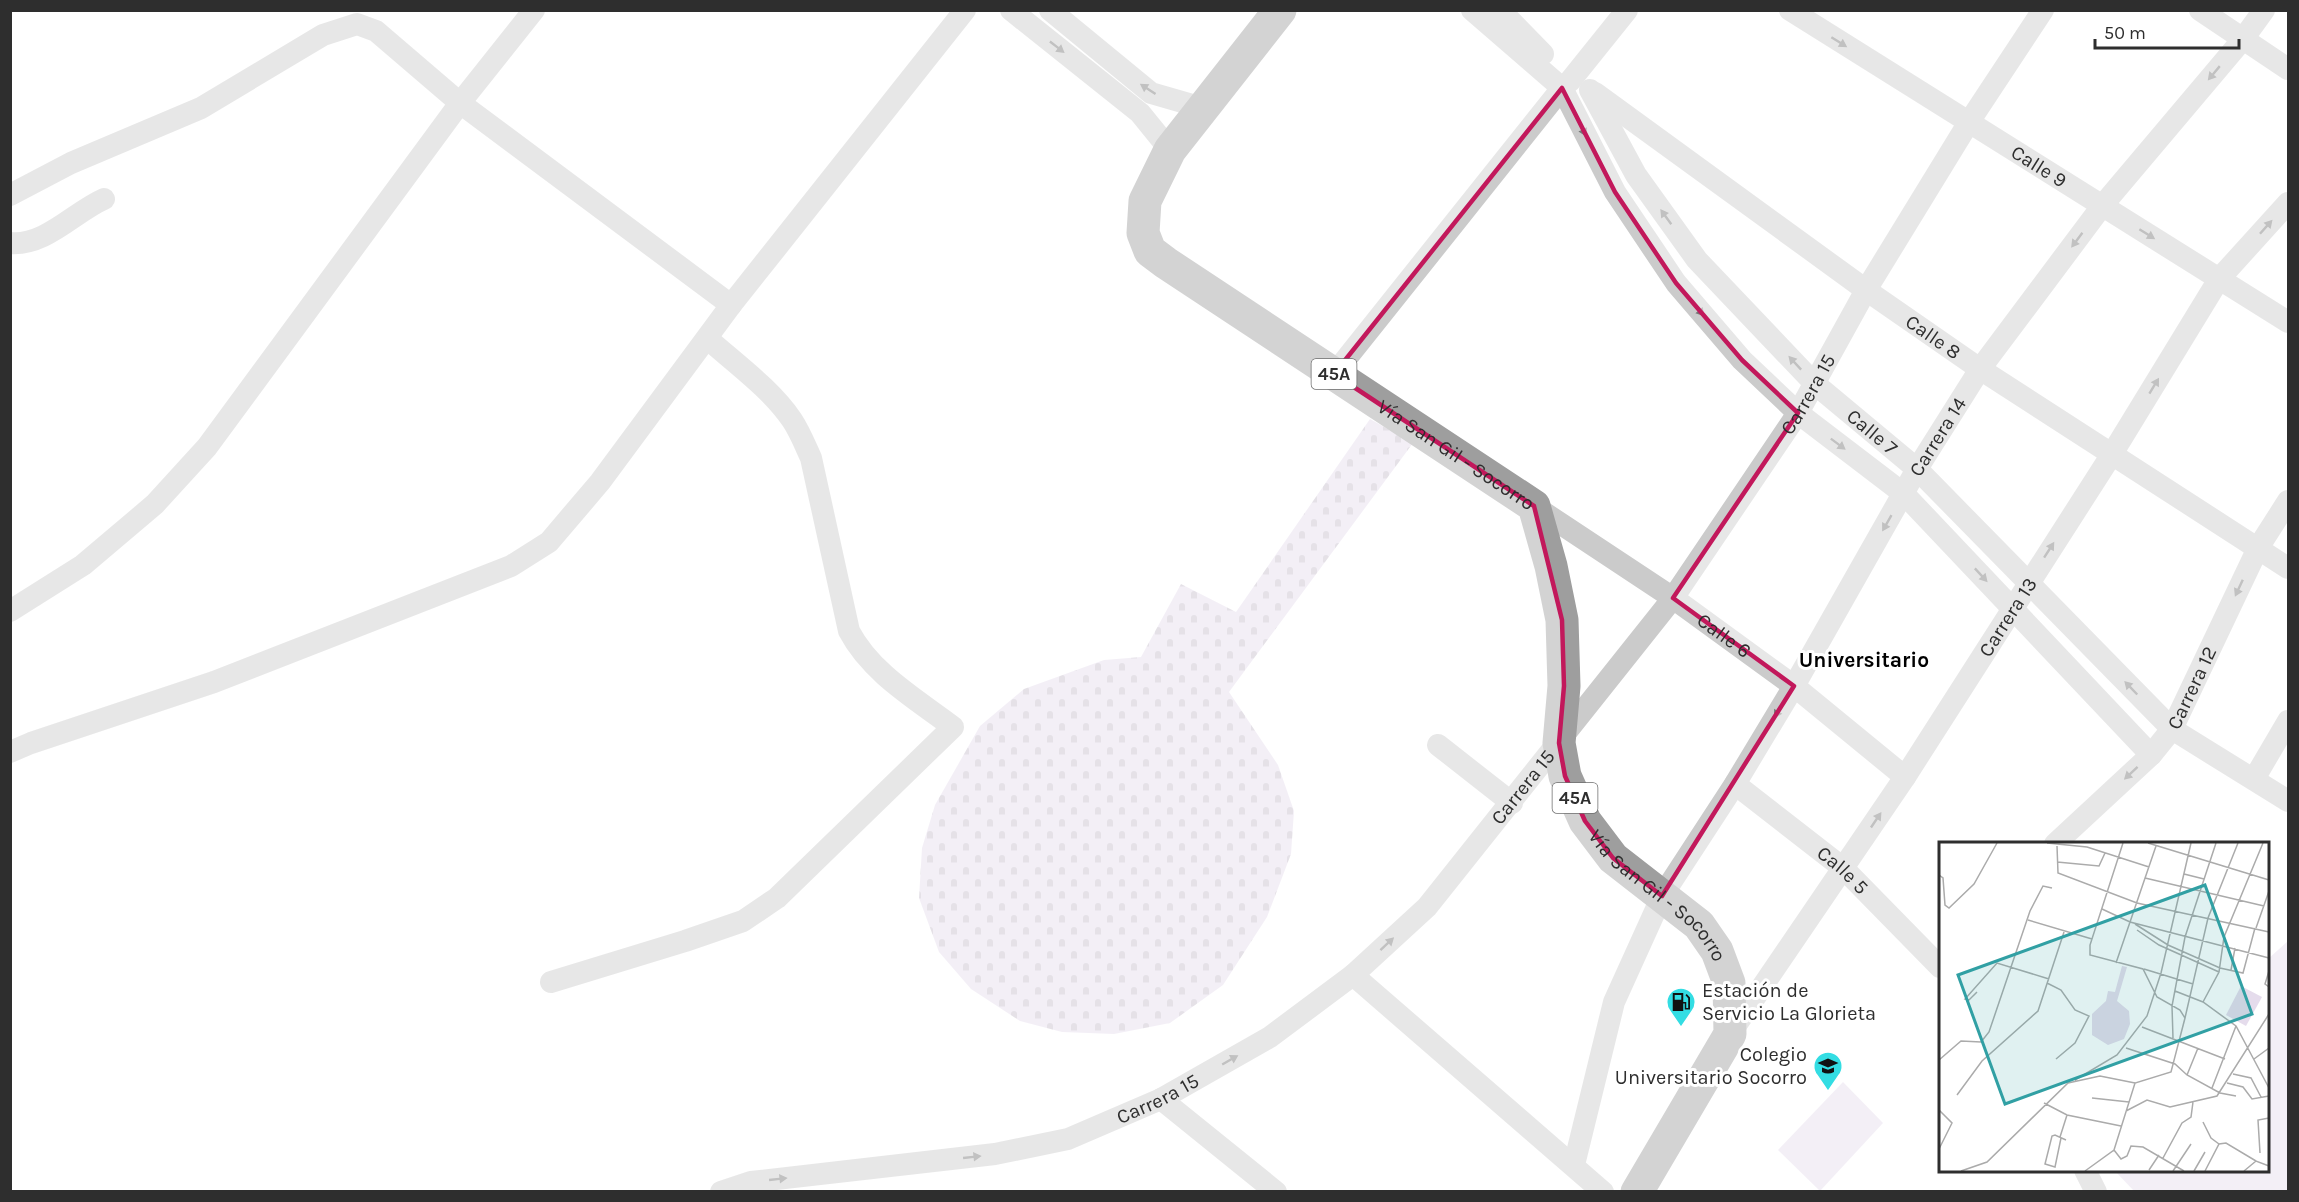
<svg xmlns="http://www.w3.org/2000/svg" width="2299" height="1202" font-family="Karla,sans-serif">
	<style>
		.cemetery { fill: url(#cemetery-stones) }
		.park { fill: #e5dcec }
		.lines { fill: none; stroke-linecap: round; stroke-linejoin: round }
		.minor { stroke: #cbcbcb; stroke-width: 22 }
		.trunk { stroke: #9e9e9e; stroke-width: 33 }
		.oneway { fill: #757575 }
		.marked { fill: none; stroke: #c2185b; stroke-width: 4.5; stroke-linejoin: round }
		.labels { text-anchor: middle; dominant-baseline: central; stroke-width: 6; stroke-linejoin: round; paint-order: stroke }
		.shield { fill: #fff; stroke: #6d6d6d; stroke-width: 1.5 }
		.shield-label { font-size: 18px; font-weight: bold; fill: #2e2e2e }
		.street-label { font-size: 20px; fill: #2e2e2e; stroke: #fff }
		.poi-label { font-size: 20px; fill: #2e2e2e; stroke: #fff; text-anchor: start }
		.neighbourhood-label { font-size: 21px; font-weight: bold; fill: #000; stroke: #fff }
		.inset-road { fill: none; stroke: #ababab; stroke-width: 1.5 }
		.view { fill: #31a0a4; fill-opacity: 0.15; stroke: #31a0a4; stroke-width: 3 }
		.inset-edge { fill: none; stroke: #2e2e2e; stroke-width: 3 }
	</style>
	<defs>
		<pattern id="cemetery-stones" width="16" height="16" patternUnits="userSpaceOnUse" patternTransform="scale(1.5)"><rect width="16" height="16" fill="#e5dcec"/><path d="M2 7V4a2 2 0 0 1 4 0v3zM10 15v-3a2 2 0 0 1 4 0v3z" fill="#c5bdcb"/></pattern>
	</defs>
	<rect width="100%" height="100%" fill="#fff"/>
	<polygon class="cemetery" points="1370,419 1413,443 1229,692 1278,765 1294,811 1291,854 1267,917 1223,985 1170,1023 1114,1034 1062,1032 1020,1021 971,989 939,952 919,898 922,848 935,805 980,726 1024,689 1104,660 1141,657 1181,584 1236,612"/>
	<g class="park">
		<polygon points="2288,941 2288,1191 2134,1191 2115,1171 2268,1170 2268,959"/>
		<polygon points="1843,1082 1883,1123 1820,1191 1778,1150"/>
	</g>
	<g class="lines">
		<g class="minor">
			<polyline points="1011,10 1140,113 1170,150"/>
			<polyline points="1050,10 1151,93 1203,108"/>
			<polyline points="1472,10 1562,88 1615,192 1676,283 1742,360 1798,413 1904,494 2151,755"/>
			<polyline points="1500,10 1543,54"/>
			<path id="s1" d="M1790 10 2288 322"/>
			<polyline points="2200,10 2288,69"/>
			<path id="s2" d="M1590 90 1636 175 1697 260 1815 384 1917 469 2172 729 2288 801"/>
			<path id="s3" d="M1595 93 1866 290 1980 369 2288 568"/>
			<polyline points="10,195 71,163 201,108 323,35 357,24 376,31 460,103 731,305"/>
			<path d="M10 243C46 246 74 212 104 199"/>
			<polyline points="1334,374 1562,88 1570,81 1627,10"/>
			<path id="s4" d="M1534 506 1673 598 1794 686 1905 777"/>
			<polyline points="10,611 83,565 155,504 207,447 460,103 534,10"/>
			<polyline points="1438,745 1512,803"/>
			<polyline points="10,752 31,743 214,682 511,566 549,542 600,482 731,305 965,10"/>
			<polyline points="2254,779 2288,721"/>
			<path id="s5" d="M1735 784 1843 868 1940 967"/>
			<path id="s6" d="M2055 844 2151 755 2172 729 2258 548 2288 501"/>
			<polyline points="1353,975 1603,1192"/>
			<path d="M551 982 685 941 743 921 777 898 953 727C916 699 871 673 849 631L811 458C805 445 800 432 792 420 771 389 736 364 708 339"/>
			<path id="s7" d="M1730 1034 1905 777 2112 454 2219 279 2288 203"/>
			<polyline points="1161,1099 1276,1192"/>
			<path id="s8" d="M1574 1165 1614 1002 1662 896 1735 784 1794 686 1917 469 1980 369 2102 206 2243 39 2264 10"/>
			<polyline points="2085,1170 2096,1192"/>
			<path id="s9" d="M721 1192 751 1182 995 1154 1068 1139 1161 1099 1270 1037 1353 975 1427 907 1673 598 1798 413 1866 290 1969 122 2043 10"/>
		</g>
		<path class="trunk" id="s10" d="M1280 10 1170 150 1145 201 1143 233 1150 251 1166 263 1534 506 1551 566 1562 620 1564 686 1559 743 1565 776 1585 821 1613 858 1699 925 1717 951 1729 983 1730 1034 1637 1192"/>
	</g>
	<defs><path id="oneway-solid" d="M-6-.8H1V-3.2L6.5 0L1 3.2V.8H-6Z" transform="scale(1.5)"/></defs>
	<g class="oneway">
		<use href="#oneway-solid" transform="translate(1839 42) rotate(32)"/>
		<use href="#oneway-solid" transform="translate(1057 47) rotate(38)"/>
		<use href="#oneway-solid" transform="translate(2214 73) rotate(130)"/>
		<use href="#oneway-solid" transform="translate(1148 89) rotate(-147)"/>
		<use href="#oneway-solid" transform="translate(1582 128) rotate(63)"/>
		<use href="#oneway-solid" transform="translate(1666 217) rotate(-126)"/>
		<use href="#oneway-solid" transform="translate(2266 227) rotate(-48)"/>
		<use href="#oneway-solid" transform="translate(2147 234) rotate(32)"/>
		<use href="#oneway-solid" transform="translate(2077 240) rotate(127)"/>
		<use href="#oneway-solid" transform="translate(1698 309) rotate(49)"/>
		<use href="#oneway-solid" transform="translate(1795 363) rotate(-133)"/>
		<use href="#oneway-solid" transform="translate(2154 386) rotate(-59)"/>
		<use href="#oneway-solid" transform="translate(1838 444) rotate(37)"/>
		<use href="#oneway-solid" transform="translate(1887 523) rotate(120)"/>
		<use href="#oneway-solid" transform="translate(2049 550) rotate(-57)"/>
		<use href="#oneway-solid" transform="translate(1981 575) rotate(47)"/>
		<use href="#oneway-solid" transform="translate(2239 588) rotate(115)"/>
		<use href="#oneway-solid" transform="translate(2131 688) rotate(-134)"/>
		<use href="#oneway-solid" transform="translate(1779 710) rotate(121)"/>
		<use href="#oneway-solid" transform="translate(2131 773) rotate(137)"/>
		<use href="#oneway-solid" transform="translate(1876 820) rotate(-56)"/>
		<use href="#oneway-solid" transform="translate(1387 944) rotate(-43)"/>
		<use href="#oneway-solid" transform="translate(1230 1060) rotate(-30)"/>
		<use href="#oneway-solid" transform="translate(972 1157) rotate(-6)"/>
		<use href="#oneway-solid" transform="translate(778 1179) rotate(-6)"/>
	</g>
	<path d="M0 0H2299V1202H0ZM1562 88 1615 192 1676 283 1742 360 1798 413 1673 598 1794 686 1662 896 1613 858 1585 821 1565 776 1559 743 1564 686 1562 620 1534 506 1334 374Z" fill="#fff" fill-opacity=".55" fill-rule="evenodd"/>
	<path class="marked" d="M1562 88 1615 192 1676 283 1742 360 1798 413 1673 598 1794 686 1662 896 1613 858 1585 821 1565 776 1559 743 1564 686 1562 620 1534 506 1334 374Z"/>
	<defs>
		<g id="fuel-pin" transform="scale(1.5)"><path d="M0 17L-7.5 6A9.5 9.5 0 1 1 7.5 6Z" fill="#33dde3" stroke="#fff"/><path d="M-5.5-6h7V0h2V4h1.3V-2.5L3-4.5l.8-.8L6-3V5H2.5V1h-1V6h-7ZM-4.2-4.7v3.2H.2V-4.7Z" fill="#111"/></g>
		<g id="school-pin" transform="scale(1.5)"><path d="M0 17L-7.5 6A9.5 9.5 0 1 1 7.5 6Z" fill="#33dde3" stroke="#fff"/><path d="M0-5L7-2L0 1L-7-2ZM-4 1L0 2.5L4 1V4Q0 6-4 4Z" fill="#111"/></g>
	</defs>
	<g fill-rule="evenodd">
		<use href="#fuel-pin" x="1681" y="1002"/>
		<use href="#school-pin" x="1828" y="1066"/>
	</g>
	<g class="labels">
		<g class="shield">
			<rect x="1311.5" y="359" width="45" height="30" rx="4.5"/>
			<rect x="1552.5" y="783" width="45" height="30" rx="4.5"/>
		</g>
		<g class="shield-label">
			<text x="1334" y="374">45A</text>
			<text x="1575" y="798">45A</text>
		</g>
		<g class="street-label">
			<text stroke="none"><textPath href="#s1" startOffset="294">Calle 9</textPath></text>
			<text stroke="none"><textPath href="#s3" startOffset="417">Calle 8</textPath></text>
			<text stroke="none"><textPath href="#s9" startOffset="1422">Carrera 15</textPath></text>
			<text stroke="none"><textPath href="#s2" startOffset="447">Calle 7</textPath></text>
			<text stroke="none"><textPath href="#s8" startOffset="820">Carrera 14</textPath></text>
			<text stroke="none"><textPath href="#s10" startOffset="654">Vía San Gil - Socorro</textPath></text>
			<text stroke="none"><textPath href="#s7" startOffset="501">Carrera 13</textPath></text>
			<text stroke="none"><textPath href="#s4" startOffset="230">Calle 6</textPath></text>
			<text stroke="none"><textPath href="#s6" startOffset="210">Carrera 12</textPath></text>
			<text stroke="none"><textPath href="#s9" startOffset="936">Carrera 15</textPath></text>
			<text stroke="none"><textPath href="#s5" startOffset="138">Calle 5</textPath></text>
			<text stroke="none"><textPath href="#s10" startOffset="1176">Vía San Gil - Socorro</textPath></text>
			<text stroke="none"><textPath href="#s9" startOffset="450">Carrera 15</textPath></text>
		</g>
		<g class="poi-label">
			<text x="1702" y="990">Estación de<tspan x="1702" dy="23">Servicio La Glorieta</tspan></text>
			<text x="1807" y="1054" text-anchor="end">Colegio<tspan x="1807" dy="23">Universitario Socorro</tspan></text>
		</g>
		<g class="neighbourhood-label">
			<text x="1864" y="660">Universitario</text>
		</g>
	</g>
	<g transform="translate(1939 842)">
		<rect width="330" height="330" fill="#fff"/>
		<path d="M183 124 188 125 178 159 190 169 191 182 185 197 169 203 153 193V172L167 159 169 149 176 150Z" fill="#e5dcec"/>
		<path d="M302 144 323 155 307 184 287 173Z" fill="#e5dcec"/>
		<path class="inset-road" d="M108 1 148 5 210 25M209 1 330 38M118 4 119 31 198 61 330 90M118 20 160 24 166 11M245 32 265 37M0 33 4 36 6 63 10 66 35 42 58 1M206 36 325 64M163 67 191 80 330 116M89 78 153 97M196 82 229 103 281 126 304 131 316 86M317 86 330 49M198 88 220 103 280 130M177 121 217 4M205 127 254 142M292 128 296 106M330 129 326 142 330 145M108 141 122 148 136 168 150 174 136 201 117 217M236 149 264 160 297 184 330 246M38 150 30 158 26 157 58 121 110 137M264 160 280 130 285 95 324 1M246 176 269 76 299 1M203 185 286 217M234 196 233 164 246 95 277 1M187 206 236 222 248 233 281 251 297 254M315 217 330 206M0 218 22 199 42 200 50 190 91 69 104 44 113 46M294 232 312 236 322 255M248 233 259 206M136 238 178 213 208 174 222 131 252 1M288 241 304 245 313 257 330 254M273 246 297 184M18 253 43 219 99 169 125 90M153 256 190 260M105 261 128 273 182 284M0 268 13 281 0 307M187 269 208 258 231 265 278 254 330 172M264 280 272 296 280 302M121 295 128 273M122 296 116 325 106 322 113 294 116 293 127 298M175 308 182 317 188 314 192 304 204 305 245 329M321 311 319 278 330 276M224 316 243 281 252 275 254 260M210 328 220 313M22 329 48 320 129 241 161 234 196 241M146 329 175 308 196 241 232 230 246 176 241 168 218 155 204 127 151 113V103L184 1M234 329 252 302M255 329 266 310M266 329 280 302 287 301 317 319M305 329 317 319 330 324"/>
		<path class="view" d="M266 43 313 172 66 262 19 133Z"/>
		<rect width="330" height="330" class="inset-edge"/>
	</g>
	<rect width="2299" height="1202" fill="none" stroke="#2e2e2e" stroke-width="24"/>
	<path d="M2095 39v9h144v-9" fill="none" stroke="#2e2e2e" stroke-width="3"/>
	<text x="2104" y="39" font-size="18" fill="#2e2e2e" stroke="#ffffff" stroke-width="4.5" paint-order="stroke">50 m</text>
</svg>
